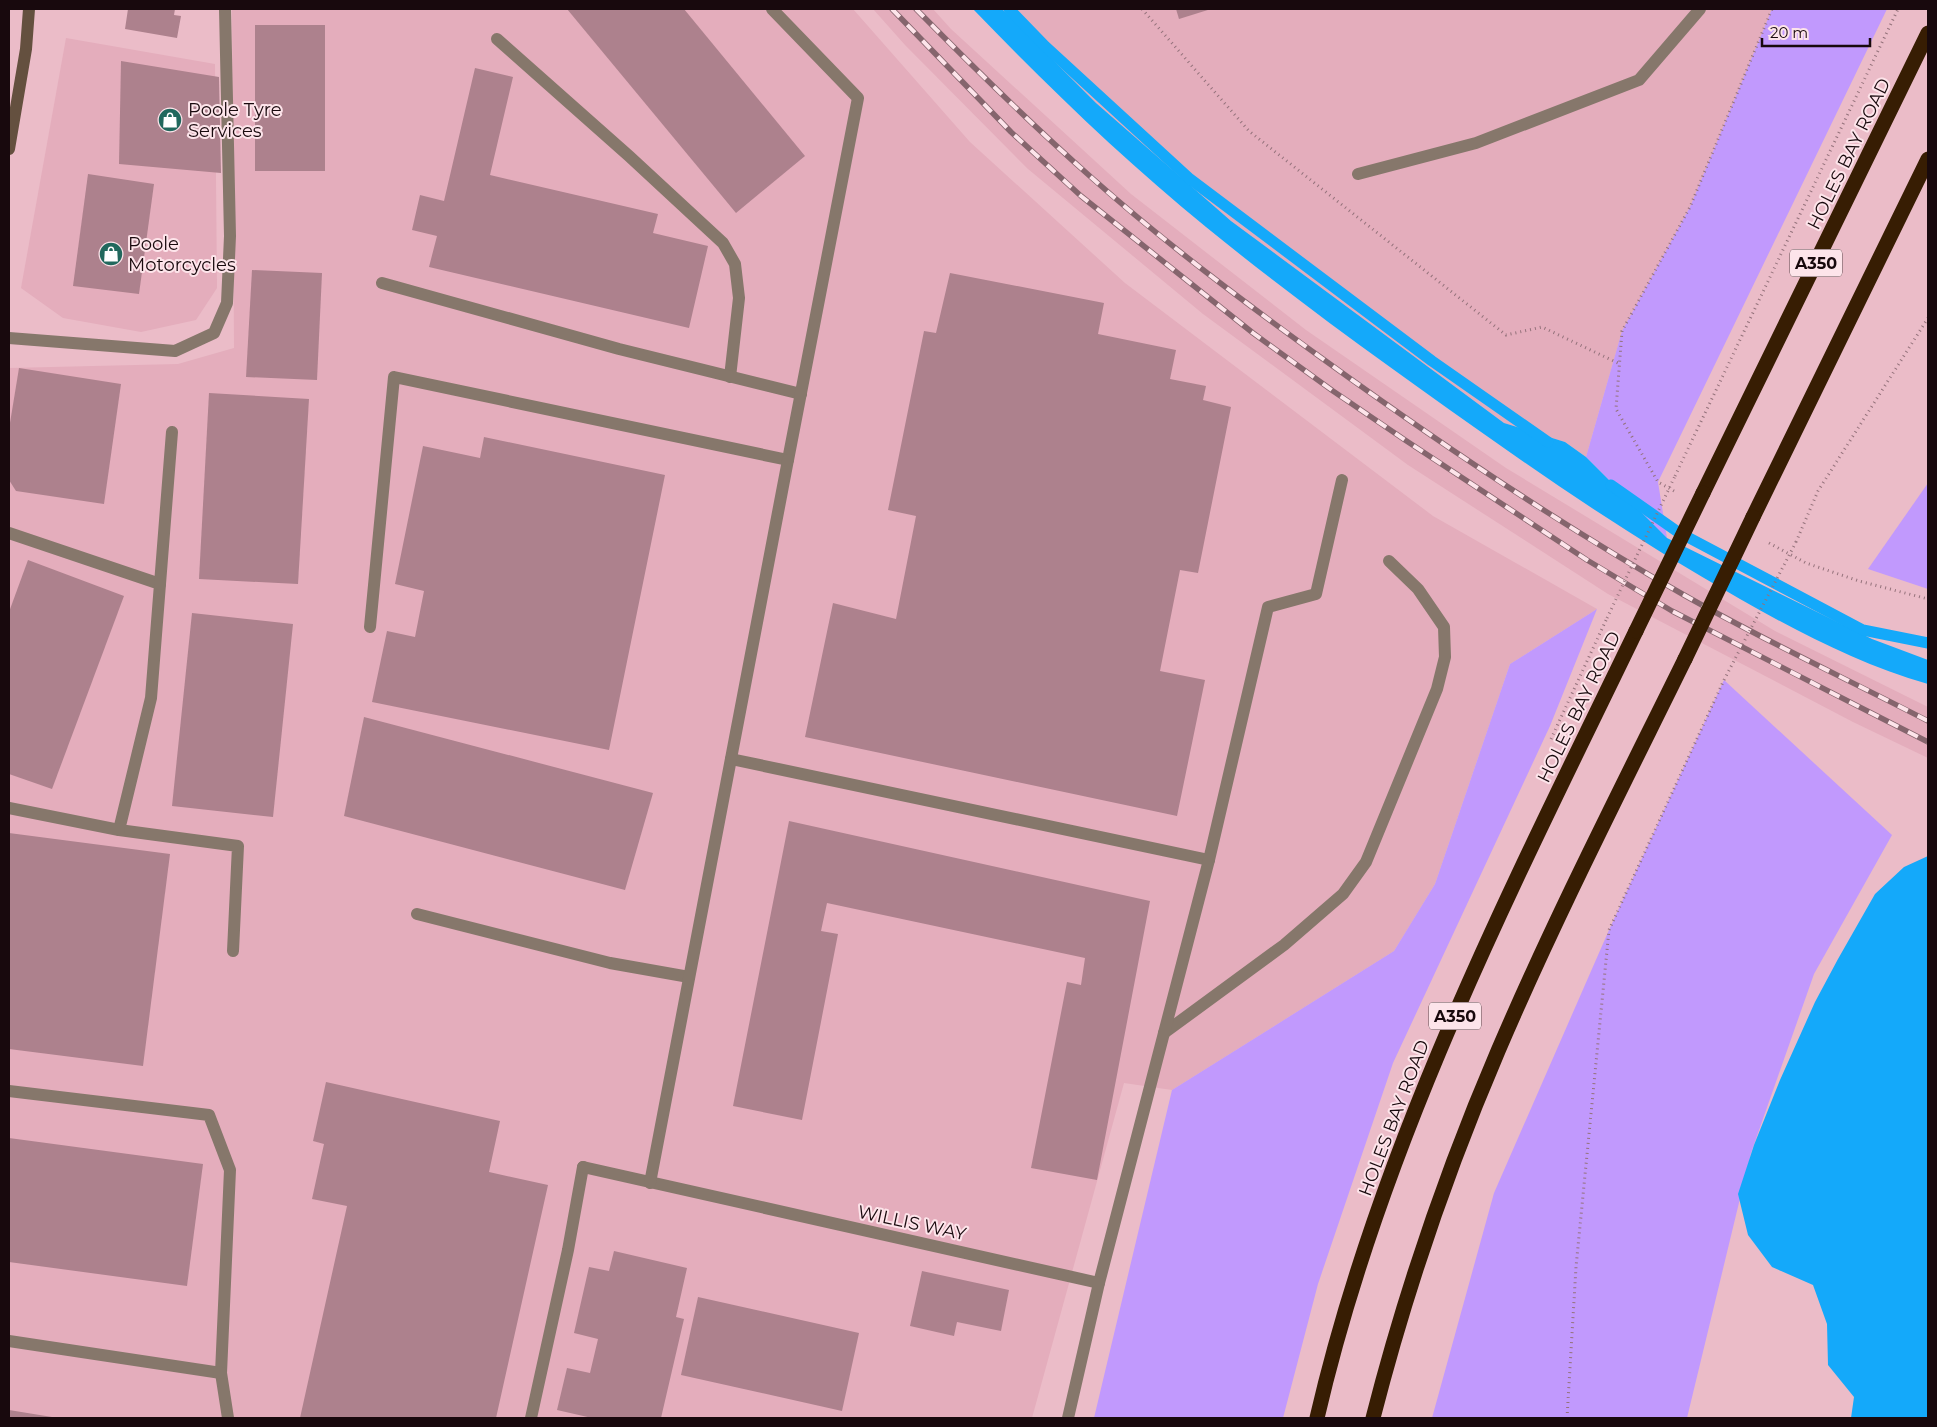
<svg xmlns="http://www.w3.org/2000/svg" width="1937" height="1427" font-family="Montserrat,sans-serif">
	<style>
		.built { fill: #e4adbc }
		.green { fill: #c199fd }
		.water { fill: #14a9fa }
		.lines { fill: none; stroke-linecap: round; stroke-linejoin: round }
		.stream { stroke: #14a9fa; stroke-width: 11 }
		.building { fill: #ad818d }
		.path { stroke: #94727b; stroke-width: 3; stroke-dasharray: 1 4; stroke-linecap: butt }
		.lane { stroke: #86776b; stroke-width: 12 }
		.street { stroke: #86776b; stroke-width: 12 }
		.secondary { stroke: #64503f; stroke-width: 12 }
		.highway { stroke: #371d03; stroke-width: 15 }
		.rail-casing { stroke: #85656d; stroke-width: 5.5 }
		.rail { stroke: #fde4ea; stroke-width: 4; stroke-dasharray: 11; stroke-linecap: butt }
		.path-bridge { stroke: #94727b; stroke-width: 3; stroke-dasharray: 1 4; stroke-linecap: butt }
		.highway-bridge { stroke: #371d03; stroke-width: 15 }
		.labels { text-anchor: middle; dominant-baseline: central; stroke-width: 4; stroke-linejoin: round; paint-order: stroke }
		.shield { fill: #fde4ea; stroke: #5d4b4f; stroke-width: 1 }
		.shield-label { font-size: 16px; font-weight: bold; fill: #18090d }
		.poi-label { font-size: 18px; fill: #18090d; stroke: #fde4ea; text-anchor: start }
		.street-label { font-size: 18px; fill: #18090d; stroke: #fde4ea }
	</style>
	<rect width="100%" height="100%" fill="#ebbcc8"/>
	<g class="built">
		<polygon points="232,9 853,9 970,142 1125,283 1433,516 1597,609 1510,664 1435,884 1394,951 1172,1090 1124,1083 1032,1418 9,1418 9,368 178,364 234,348"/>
		<polygon points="873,9 933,9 951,29 1131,194 1306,330 1506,468 1775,631 1928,707 1928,758 1853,722 1608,594 1408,465 1203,314 1028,169 905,45"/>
		<polygon points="1002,9 1772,9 1690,207 1622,331 1586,457 1565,442 1504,423 1231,221 1096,103"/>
		<polygon points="66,38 215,64 217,288 196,320 141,332 63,318 21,288"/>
	</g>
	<g class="green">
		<polygon points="1772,9 1887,9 1658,482 1667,538 1586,457 1622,331 1690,207"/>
		<polygon points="1928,483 1928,589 1868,569"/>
		<polygon points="1597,609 1550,726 1393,1063 1318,1284 1283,1418 1094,1418 1172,1090 1394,951 1435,884 1510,664"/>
		<polygon points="1724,680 1892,835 1814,974 1751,1153 1687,1418 1432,1418 1494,1193 1609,930"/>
	</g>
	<g class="water">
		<path d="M973 9H1002L1096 103 1231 221 1504 423 1565 442 1586 457 1667 538 1872 639 1928 660V684C1861 665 1800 633 1740 599 1661 554 1585 505 1511 453 1407 380 1304 307 1206 227 1124 160 1047 86 973 9Z"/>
		<polygon points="1928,856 1928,1418 1851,1418 1854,1397 1828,1365 1827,1324 1813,1285 1772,1267 1748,1235 1738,1194 1754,1145 1780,1080 1815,1002 1838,959 1875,894 1904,867"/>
	</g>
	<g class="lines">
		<g class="stream">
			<polyline points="1009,9 1045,46 1190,179 1432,361 1548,442"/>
			<polyline points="1611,485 1678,532 1863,630 1928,643"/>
		</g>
	</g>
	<g class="building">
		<polygon points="128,9 175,9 174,15 181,16 177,38 125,29"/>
		<polygon points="567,9 684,9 805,156 736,213"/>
		<polygon points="1176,9 1211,9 1179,19"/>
		<rect x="255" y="25" width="70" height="146"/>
		<polygon points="121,61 219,77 221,173 119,164"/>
		<polygon points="475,68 513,77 490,175 658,214 653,233 708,246 689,328 429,267 437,236 412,230 420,195 444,201"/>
		<polygon points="88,174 154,184 139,294 73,286"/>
		<polygon points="252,270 322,273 317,380 246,377"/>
		<polygon points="950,273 1104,303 1098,334 1176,350 1170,379 1206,386 1203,400 1231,407 1198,573 1180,570 1160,671 1205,680 1177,816 805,737 833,603 896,619 916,516 888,510 924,331 936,333"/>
		<polygon points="19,368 121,384 104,504 16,491 9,480 9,429"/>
		<polygon points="209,393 309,399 298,584 199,579"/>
		<polygon points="484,437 665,475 609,750 372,702 387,631 415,637 424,591 395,584 423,446 480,458"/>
		<polygon points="28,560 124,596 52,789 9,774 9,612"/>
		<polygon points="192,613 293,624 273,817 172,806"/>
		<polygon points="364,717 653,793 625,890 344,816"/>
		<polygon points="789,821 1150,901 1097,1180 1031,1168 1067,982 1081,985 1085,958 827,903 821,931 838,934 802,1120 733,1106"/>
		<polygon points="9,833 170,854 143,1066 9,1049"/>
		<polygon points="326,1082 500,1121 489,1172 548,1185 496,1418 300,1418 347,1206 312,1199 324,1144 313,1141"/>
		<polygon points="9,1138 203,1164 187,1286 9,1262"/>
		<polygon points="614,1251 687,1268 676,1317 684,1319 661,1418 592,1418 557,1410 567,1368 590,1373 598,1339 574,1333 589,1267 609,1271"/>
		<polygon points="922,1271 1009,1290 1001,1331 957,1322 954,1336 910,1326"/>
		<polygon points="698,1297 859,1333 842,1411 681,1375"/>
		<polygon points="9,1410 52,1417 52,1418 9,1418"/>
	</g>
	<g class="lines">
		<g class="path">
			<polyline points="1142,9 1249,131 1506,335 1542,327 1620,364"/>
			<polyline points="1675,476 1898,9"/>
			<polyline points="1674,491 1658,482 1616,409 1622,331 1690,207 1772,9"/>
			<polyline points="1796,542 1818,491 1928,318"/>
			<polyline points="1769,543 1806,563 1859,581 1928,599"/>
			<polyline points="1551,739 1607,618"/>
			<polyline points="1567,1418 1576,1267 1609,930 1724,680"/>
		</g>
		<g class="lane">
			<polyline points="497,39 629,156 723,243 735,264 739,298 730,377"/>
			<polyline points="1358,174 1476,143 1639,80 1700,9"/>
			<polyline points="382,283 619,349 801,394"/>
			<polyline points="9,533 160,584 151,698 119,830 238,846 233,951"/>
			<polyline points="160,584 172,432"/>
			<polyline points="370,627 394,377 788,460 858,98 772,9"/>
			<polyline points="731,759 1209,860"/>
			<polyline points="9,808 119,830"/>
			<polyline points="417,914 610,963 689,977"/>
			<polyline points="1164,1033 1284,945 1343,894 1366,862 1437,689 1445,657 1444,627 1418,589 1389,561"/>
			<polyline points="9,1091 209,1115 230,1170 221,1373 228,1418"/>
			<polyline points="1099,1283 1209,860 1268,607 1316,594 1342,480"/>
			<polyline points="9,1341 221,1373"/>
			<polyline points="531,1418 568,1250 583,1167"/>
		</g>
		<g class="street">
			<polyline points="9,338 175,351 214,333 227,303 230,236 225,9"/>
			<polyline points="583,1167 1099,1283 1068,1418"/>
			<polyline points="650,1183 788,460"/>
		</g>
		<polyline class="secondary" points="9,149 26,49 29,9"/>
		<g class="highway">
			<polyline points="1703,493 1928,33"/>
			<polyline points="1753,517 1928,159"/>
			<path d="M1317 1418C1381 1141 1513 885 1636 631"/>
			<path d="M1373 1418C1405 1293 1447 1170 1498 1051 1555 918 1621 789 1685 659"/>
		</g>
		<g class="rail-casing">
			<g id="rail">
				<polyline points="892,9 1011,132 1081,196 1253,333 1333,391 1405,440 1587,560 1672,611 1928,742"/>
				<path d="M916 9C973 67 1031 124 1092 178 1165 243 1244 302 1323 359 1439 443 1559 524 1684 595 1763 640 1847 679 1928 721"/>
			</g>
		</g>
		<use href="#rail" class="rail"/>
		<g class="path-bridge">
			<polyline points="1607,618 1675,476"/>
			<polyline points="1724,680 1796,542"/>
		</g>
		<g class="highway-bridge">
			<polyline points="1636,631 1703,493"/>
			<polyline points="1685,659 1753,517"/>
		</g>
	</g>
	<defs>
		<g id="shop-disc" transform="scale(1.25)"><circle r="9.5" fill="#21685d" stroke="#fde4ea"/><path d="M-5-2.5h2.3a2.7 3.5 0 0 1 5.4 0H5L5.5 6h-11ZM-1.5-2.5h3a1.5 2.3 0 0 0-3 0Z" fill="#fff"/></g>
	</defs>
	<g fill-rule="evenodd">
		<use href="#shop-disc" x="170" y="120"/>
		<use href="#shop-disc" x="111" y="254"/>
	</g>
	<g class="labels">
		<g class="shield">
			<rect x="1790" y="249.5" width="52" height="27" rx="4"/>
			<rect x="1429" y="1002.5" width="52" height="27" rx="4"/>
		</g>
		<g class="shield-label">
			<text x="1816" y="263">A350</text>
			<text x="1455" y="1016">A350</text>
		</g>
		<g class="poi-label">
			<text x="188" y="110">Poole Tyre<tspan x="188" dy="21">Services</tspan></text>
			<text x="128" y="244">Poole<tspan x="128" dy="21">Motorcycles</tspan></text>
		</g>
		<g class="street-label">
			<text transform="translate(1849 154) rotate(-64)">HOLES BAY ROAD</text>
			<text transform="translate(1579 707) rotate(-64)">HOLES BAY ROAD</text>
			<text transform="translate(1394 1118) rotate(-69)">HOLES BAY ROAD</text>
			<text transform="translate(912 1223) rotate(12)">WILLIS WAY</text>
		</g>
	</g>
	<rect width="1937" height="1427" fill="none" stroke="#18090d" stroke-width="20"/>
	<path d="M1762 38v8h108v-8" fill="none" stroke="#18090d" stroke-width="2.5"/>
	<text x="1770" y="38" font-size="15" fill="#18090d" stroke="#fde4ea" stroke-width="4" paint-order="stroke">20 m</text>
</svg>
